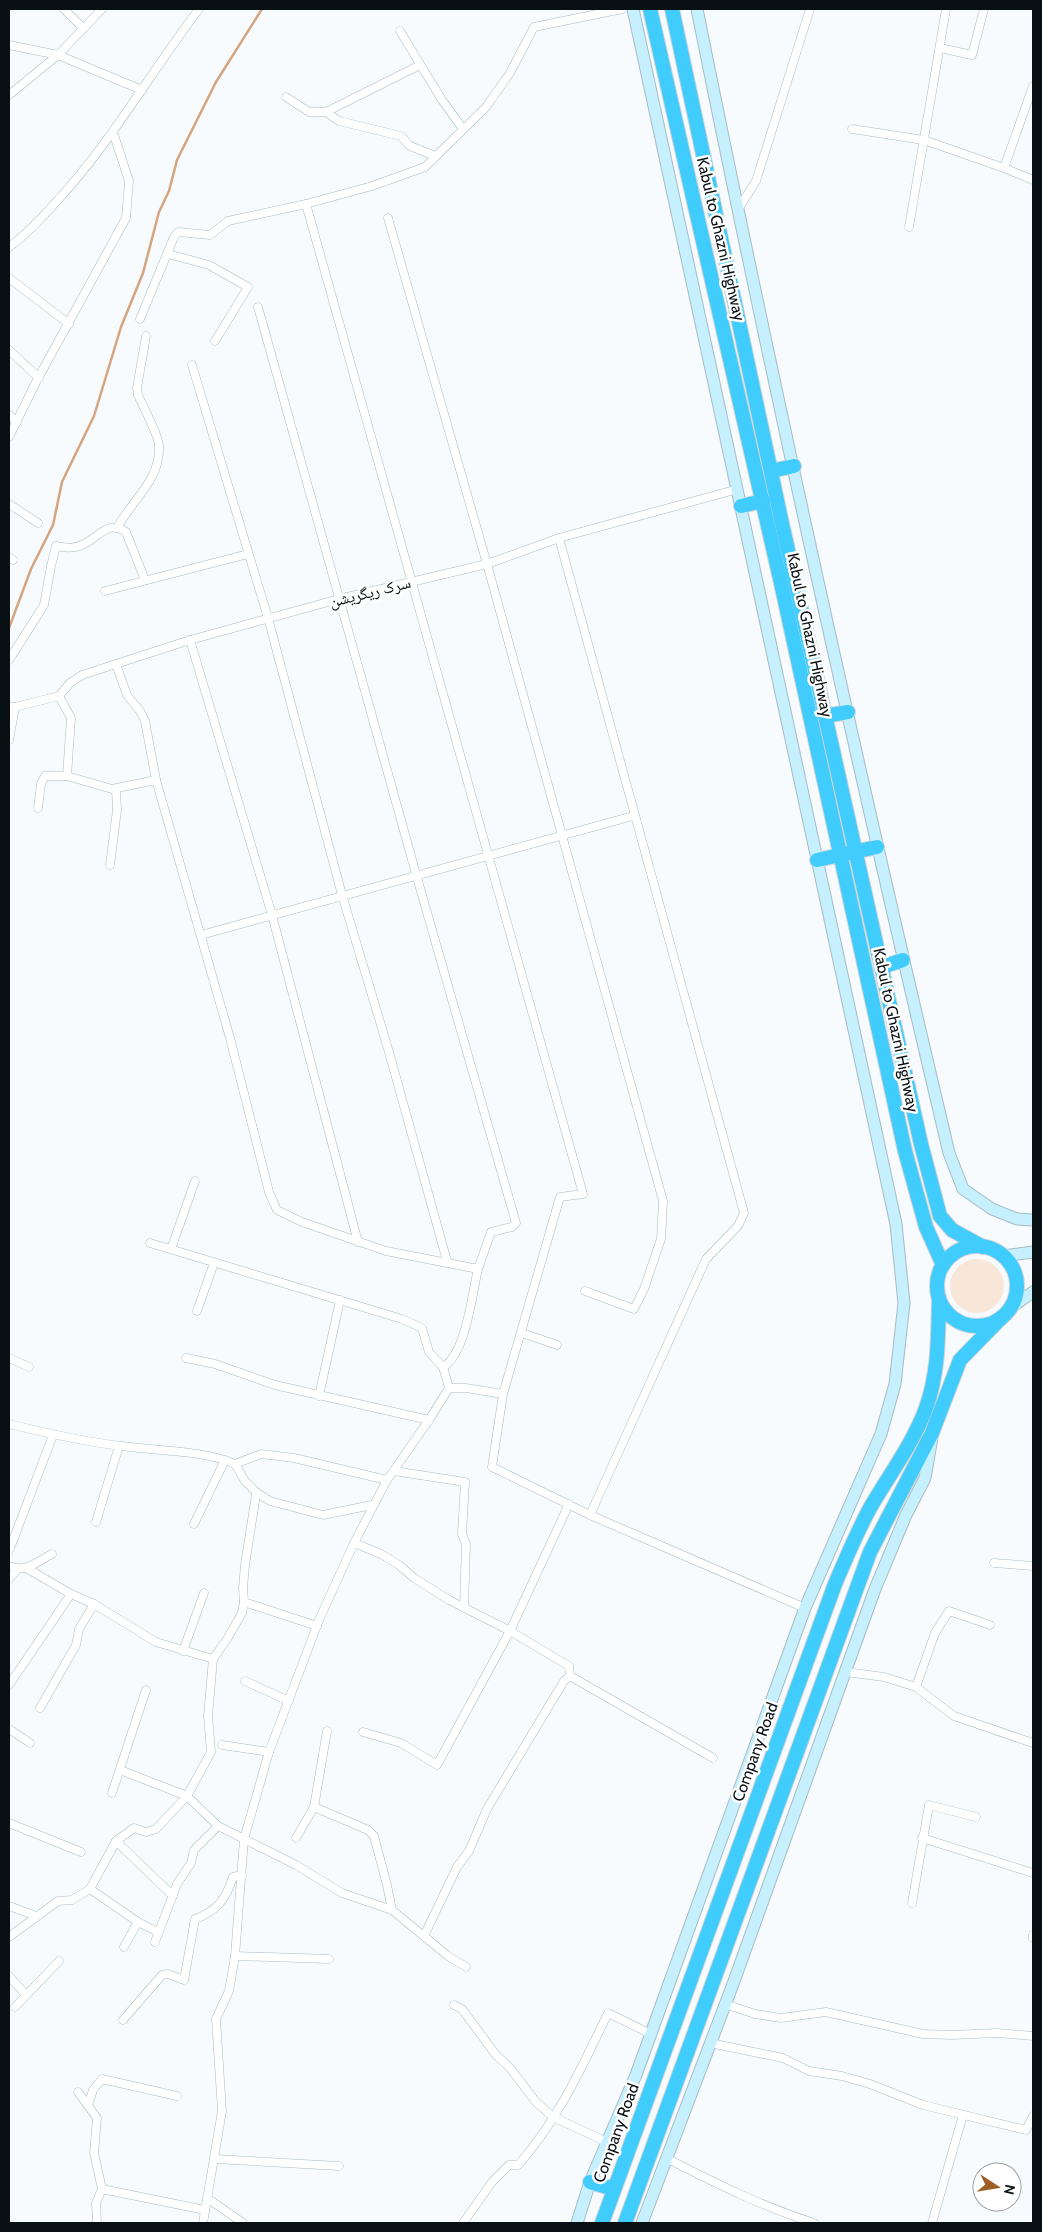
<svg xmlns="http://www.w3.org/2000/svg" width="1042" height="2232" font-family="Cabin,'Noto Naskh Arabic',sans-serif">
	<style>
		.green { fill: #f8e6d8 }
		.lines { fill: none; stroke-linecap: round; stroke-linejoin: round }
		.stream { stroke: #d4a580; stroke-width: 2.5 }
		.street-casing { stroke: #a7bbc4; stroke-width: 9 }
		.secondary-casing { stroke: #a7bbc4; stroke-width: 13 }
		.highway-casing { stroke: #d3d4d5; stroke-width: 16 }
		.street { stroke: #fff; stroke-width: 8 }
		.secondary { stroke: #c6f0fe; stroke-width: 11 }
		.highway { stroke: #40ccfc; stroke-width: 14 }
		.labels { text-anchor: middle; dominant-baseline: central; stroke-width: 5; stroke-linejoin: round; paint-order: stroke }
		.street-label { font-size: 16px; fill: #081013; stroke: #fff }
	</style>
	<rect width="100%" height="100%" fill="#f7fbfd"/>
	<circle class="green" cx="977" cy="1286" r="27"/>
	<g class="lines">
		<polyline class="stream" points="9,628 31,569 53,525 62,482 94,416 121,327 143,273 159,212 169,191 177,160 216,82 262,9"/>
		<g class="street-casing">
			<g id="street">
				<polyline points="64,9 83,28"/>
				<polyline points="400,31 442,100 463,129"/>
				<polyline points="9,45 58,55 142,90"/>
				<polyline points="940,48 972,55 984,9"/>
				<polyline points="1033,86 1004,168 1033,180"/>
				<polyline points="9,95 58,55 102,9"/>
				<polyline points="286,97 309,112 326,112 420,65"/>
				<polyline points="326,112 339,121 401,136 410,146 435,156"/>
				<polyline points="852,129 924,140 1004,168"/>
				<polyline points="306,204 583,1194 560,1197 503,1394 492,1467 590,1515 805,1608"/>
				<polyline points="737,211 756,181 810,9"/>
				<polyline points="388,218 487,564 663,1201 661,1239 644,1289 634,1309 585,1291"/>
				<polyline points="909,227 946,9"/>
				<path d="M9 247C27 234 41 219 56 202 111 143 150 73 199 9"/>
				<polyline points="168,254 209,265 248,287 215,341"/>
				<polyline points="9,278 69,324"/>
				<polyline points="140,319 174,237 178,232 210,235 228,221 306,204 372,186 425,167 486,107 510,73 534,27 622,9"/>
				<polyline points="9,350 39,378"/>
				<polyline points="192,365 268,618 342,895 389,1052 447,1261"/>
				<polyline points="9,415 17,422"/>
				<polyline points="9,437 36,382 126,218 129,181 113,132"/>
				<polyline points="9,504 38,523"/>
				<path d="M117 528C131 501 161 480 159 446 159 435 143 407 138 395L137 388 146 336"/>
				<polyline points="559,538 744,1213 738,1226 706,1259 590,1515"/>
				<polyline points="9,557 13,560"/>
				<polyline points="105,591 248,554"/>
				<polyline points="190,640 272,915 358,1242"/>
				<path d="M9 660 44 605 51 566 56 546C66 548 75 549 84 544 99 537 108 519 126 532L145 580"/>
				<polyline points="116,664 127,695 140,711 145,721 156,780 230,1038 269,1192 277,1210 302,1222 386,1251 478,1269 491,1232 512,1227 516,1223 416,874 258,307"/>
				<polyline points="59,696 71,718 67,776"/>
				<polyline points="9,707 15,707 59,696 70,683 82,675 190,640 339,599 487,564 559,538 738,489"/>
				<polyline points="9,740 15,707"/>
				<polyline points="38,808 41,784 45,776 67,776 112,789 156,780"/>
				<polyline points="110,865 117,810 116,789"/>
				<polyline points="201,935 633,816"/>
				<polyline points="150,1243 402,1319 422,1328 429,1352 443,1367 449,1388"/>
				<polyline points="171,1249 195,1181"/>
				<polyline points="197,1311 214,1263"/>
				<polyline points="522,1333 557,1345"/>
				<polyline points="9,1358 29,1367"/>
				<polyline points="186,1358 215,1364 275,1385 429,1420"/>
				<path d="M443 1367C466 1354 472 1294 478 1269"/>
				<polyline points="319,1396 340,1300"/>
				<path d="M9 1424C46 1433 84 1442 122 1446 157 1451 203 1450 235 1464L261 1454 294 1458 387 1480"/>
				<polyline points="394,1471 465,1482 462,1534 466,1544 464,1607"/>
				<polyline points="256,1492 270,1501 323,1515 372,1505"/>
				<polyline points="96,1522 119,1446"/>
				<polyline points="194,1524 225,1460"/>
				<polyline points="354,1543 381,1554 399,1565 414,1578 449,1600 510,1631 569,1666 570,1676"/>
				<polyline points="9,1551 53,1435"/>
				<polyline points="994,1563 1033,1566"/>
				<path d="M9 1566C27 1573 36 1562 52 1554"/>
				<polyline points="28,1569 71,1594 94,1604 156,1642 213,1659"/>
				<polyline points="9,1579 18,1569"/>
				<polyline points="244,1602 317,1626"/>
				<polyline points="183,1651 204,1593"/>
				<polyline points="846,1672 884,1677 916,1687 954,1716 1033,1743"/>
				<polyline points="245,1681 289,1701"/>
				<polyline points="9,1685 71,1594"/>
				<polyline points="916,1687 935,1633 949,1611 990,1625"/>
				<polyline points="40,1708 76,1645 79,1629 94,1604"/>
				<polyline points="9,1729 30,1743"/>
				<polyline points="363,1732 401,1743 437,1765 510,1631 569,1504"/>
				<polyline points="222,1745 269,1752"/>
				<polyline points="120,1770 187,1796 218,1826 296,1865 342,1893 392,1910 448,1956 466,1967"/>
				<polyline points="112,1793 146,1690"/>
				<polyline points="314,1807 368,1830 374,1836 387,1885 392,1910"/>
				<polyline points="9,1823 81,1852"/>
				<polyline points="296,1838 314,1807 327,1731"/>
				<polyline points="922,1838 1033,1873"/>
				<polyline points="116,1841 173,1896"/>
				<polyline points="90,1889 138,1922 158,1932"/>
				<polyline points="912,1903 929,1805 976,1817"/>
				<polyline points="9,1906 36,1916"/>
				<polyline points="424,1936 457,1867 469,1851 487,1809 564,1681 570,1676 713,1758"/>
				<polyline points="9,1937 58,1901 72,1900 90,1889 116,1841 134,1828 146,1832 156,1829 187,1796 211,1752 208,1716 213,1659 227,1639 242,1613 244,1602 243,1588 245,1565 255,1501 256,1492 245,1481 235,1464"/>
				<polyline points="1033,1938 1033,1935"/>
				<polyline points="155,1942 177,1884 191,1863 194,1850 218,1826"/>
				<polyline points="124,1947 138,1922"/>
				<polyline points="235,1956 329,1959"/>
				<polyline points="9,1976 26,1995"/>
				<polyline points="725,2004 755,2014 781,2018 826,2012 923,2034 952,2035 997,2033 1033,2036"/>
				<polyline points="454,2005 462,2009 496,2055 510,2068 536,2102 553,2117 607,2142"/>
				<polyline points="15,2007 59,1961"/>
				<path d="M123 2020 162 1975 168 1974 184 1980 195 1919C218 1911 226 1898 233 1877L242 1875"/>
				<polyline points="710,2043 783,2058 809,2071 842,2076 870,2084 923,2105 1026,2130 1033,2116"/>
				<polyline points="78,2092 97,2118 94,2153 102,2189 96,2203 97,2223"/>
				<polyline points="88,2105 93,2090 102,2079 177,2096"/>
				<path d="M666 2158C715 2183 761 2206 814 2223"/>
				<polyline points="215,2159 339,2166"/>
				<polyline points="102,2189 205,2210"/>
				<polyline points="207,2198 243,2223"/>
				<polyline points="203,2223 222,2111 216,2019 229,1991 235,1956 244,1839 269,1752 319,1620 354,1543 387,1480 429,1420 449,1388 466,1388 503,1394"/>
				<path d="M463 2223 492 2182 509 2165H518C557 2122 583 2065 608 2013L651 2034"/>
				<polyline points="932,2223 963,2115"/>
			</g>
		</g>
		<g class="secondary-casing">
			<g id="secondary">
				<path d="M697 9C774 392 859 773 949 1153L963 1189 992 1209 1017 1219 1033 1220"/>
				<polyline points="1003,1256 1033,1252"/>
				<polyline points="1010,1308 1033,1292"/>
				<polyline points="577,2223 590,2182 636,2075 805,1608 881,1434 895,1384 904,1303 896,1224 633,9"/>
				<polyline points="642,2223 733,1984 875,1589 906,1515 925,1478 932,1438"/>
			</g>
		</g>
		<g class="highway-casing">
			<g id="highway">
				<polyline points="650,9 781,583 905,1151 926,1227 943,1265"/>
				<polyline points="672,9 781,519 921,1144 940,1216 952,1230 983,1247"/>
				<polyline points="771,471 794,466"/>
				<polyline points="741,506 763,501"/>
				<polyline points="825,716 848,712"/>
				<polyline points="817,860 877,847"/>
				<polyline points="882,967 903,960"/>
				<circle cx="977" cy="1286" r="40"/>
				<polyline points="590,2182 614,2189"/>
				<path d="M602 2223 835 1584C846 1558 857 1532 870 1508 889 1475 913 1444 926 1408 939 1372 938 1335 939 1298"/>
				<polyline points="625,2223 870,1552 932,1433 960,1360 1001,1318"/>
			</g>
		</g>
		<use href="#street" class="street"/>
		<use href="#secondary" class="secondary"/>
		<use href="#highway" class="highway"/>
	</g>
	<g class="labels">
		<g class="street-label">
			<text transform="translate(721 239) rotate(77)">Kabul to Ghazni Highway</text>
			<text transform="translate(370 592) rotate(-14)">سرک ریگریشن</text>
			<text transform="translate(810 635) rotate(78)">Kabul to Ghazni Highway</text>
			<text transform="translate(896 1030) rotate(78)">Kabul to Ghazni Highway</text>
			<text transform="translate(755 1752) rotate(-70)">Company Road</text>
			<text transform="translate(616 2133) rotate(-70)">Company Road</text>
		</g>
	</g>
	<rect width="1042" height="2232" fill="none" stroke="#081013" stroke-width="20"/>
	<g transform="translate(997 2187) rotate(102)"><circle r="24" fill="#ffffff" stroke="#9c9fa1"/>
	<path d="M0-4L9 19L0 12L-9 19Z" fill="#9c5e24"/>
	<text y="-8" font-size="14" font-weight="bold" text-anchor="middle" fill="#081013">N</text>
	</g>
</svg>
